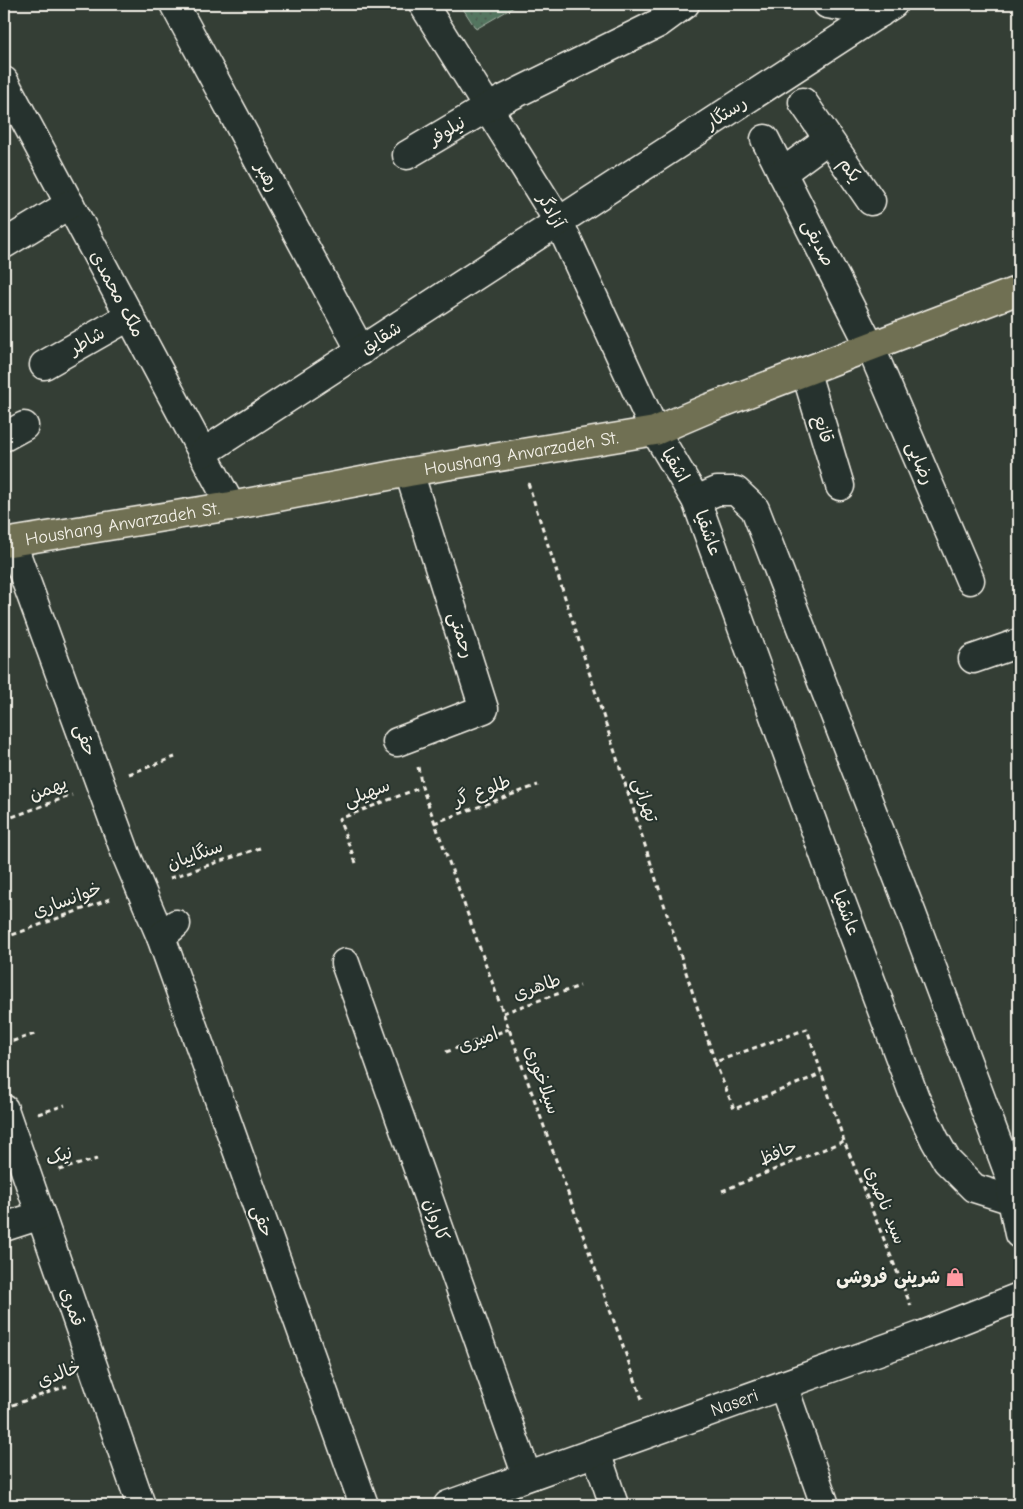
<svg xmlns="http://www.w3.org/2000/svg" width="1023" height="1509" font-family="'Comic Neue','Playpen Sans Arabic',sans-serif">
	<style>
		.grass { fill: url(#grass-dots); stroke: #a4b2a4 }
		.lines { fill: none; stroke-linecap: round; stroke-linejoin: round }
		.minor-casing { stroke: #f4f1e8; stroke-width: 31 }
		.major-casing { stroke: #f4f1e8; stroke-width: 31 }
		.path { stroke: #f4f1e8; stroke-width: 3; stroke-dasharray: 5 4; stroke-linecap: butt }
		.minor { stroke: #26332d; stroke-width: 28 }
		.major { stroke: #706f52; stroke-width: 28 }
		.labels { text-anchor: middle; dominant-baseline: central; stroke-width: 4; stroke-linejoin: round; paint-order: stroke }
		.street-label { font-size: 18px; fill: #f4f1e8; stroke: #26332d }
		.poi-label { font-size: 18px; font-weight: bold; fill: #f4f1e8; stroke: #26332d; text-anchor: end }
	</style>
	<defs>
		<pattern id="grass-dots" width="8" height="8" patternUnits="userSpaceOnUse" patternTransform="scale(1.25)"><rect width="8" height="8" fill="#53745f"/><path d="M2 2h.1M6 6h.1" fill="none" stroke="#4e5c51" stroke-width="1.8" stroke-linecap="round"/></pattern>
	</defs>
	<rect width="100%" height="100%" fill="#343e35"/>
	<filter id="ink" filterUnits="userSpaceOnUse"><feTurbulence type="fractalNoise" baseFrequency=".02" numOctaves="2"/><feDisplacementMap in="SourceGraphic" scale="10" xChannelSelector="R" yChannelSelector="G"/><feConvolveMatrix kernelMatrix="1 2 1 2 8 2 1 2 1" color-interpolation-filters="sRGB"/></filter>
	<g filter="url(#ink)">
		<polygon class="grass" points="460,4 519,4 476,29"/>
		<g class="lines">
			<g class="minor-casing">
				<g id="minor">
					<polyline points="174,4 361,351"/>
					<polyline points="423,4 559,222 655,431 696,500 838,893 915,1098 935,1140 947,1161 974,1188 1012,1200"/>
					<polyline points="827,4 880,13"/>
					<polyline points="4,81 231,506"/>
					<polyline points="803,102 871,201"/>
					<polyline points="765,139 870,346 970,580"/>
					<polyline points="407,155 488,107 659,23 685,4"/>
					<polyline points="782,173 828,139"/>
					<polyline points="4,244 70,204"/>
					<polyline points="44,365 130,316"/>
					<polyline points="806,373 840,486"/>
					<polyline points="4,437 24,426"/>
					<polyline points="203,453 893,4"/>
					<polyline points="696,500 717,491 736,491 755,509 912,914 1011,1179 1012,1200 1019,1234"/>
					<polyline points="12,543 127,857 161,937"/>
					<polyline points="973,659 1019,643"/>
					<polyline points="397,742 484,709 409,472"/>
					<polyline points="176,924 161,937 364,1505"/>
					<polyline points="345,963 527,1476"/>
					<polyline points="4,1109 141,1505"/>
					<polyline points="4,1227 41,1215"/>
					<polyline points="783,1385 825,1505"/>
					<polyline points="596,1452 614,1505"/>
					<path id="s1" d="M448 1505 923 1335 1019 1297"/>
				</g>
			</g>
			<g class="major-casing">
				<g id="major">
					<path id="s2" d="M4 543 231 506 409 472 655 431 709 408 1019 290"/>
				</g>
			</g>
			<g class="path">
				<polyline points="528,483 715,1062 807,1029 844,1141 911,1306"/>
				<polyline points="418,767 422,787 643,1402"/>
				<polyline points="129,774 175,757"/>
				<polyline points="4,820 72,795"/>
				<polyline points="434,823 538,785"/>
				<polyline points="356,863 339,819 422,787"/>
				<polyline points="170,878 260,848"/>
				<polyline points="4,938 110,899"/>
				<polyline points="503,1013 580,986"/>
				<polyline points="4,1044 38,1033"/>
				<polyline points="446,1052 509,1029"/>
				<polyline points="715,1062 734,1109 821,1074"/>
				<polyline points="38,1114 65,1105"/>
				<polyline points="59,1170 97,1159"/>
				<polyline points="722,1191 844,1141"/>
				<polyline points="4,1408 67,1386"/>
			</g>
			<use href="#minor" class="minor"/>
			<use href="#major" class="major"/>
		</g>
	</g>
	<defs>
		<g id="shop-bare" transform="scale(1.5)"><path d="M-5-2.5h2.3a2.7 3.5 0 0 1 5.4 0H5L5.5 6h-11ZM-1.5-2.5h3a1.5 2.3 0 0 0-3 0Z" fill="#ff9aa2" stroke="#26332d" stroke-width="2.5" paint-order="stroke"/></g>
	</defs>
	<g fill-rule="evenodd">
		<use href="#shop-bare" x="955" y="1277"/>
	</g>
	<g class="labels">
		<g class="street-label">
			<text transform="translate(726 113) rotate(-33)">رستگار</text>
			<text transform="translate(447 131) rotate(-31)">نیلوفر</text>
			<text transform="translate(850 170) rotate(55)">یکم</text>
			<text transform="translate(267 177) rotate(62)">رهبر</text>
			<text transform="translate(551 211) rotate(60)">آزادگر</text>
			<text transform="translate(818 243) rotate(63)">صدیقی</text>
			<text transform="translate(117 294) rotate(62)">ملک محمدی</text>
			<text transform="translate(381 338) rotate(-33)">شقایق</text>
			<text transform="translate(87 341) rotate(-30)">شاطر</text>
			<text transform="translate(823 429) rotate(73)">قانع</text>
			<text stroke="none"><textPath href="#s2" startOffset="525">Houshang Anvarzadeh St.</textPath></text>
			<text transform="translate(920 463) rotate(67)">رضایی</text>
			<text transform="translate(675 465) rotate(59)">اشقیا</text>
			<text stroke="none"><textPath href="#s2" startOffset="120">Houshang Anvarzadeh St.</textPath></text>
			<text transform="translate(708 533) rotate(70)">عاشقیا</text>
			<text transform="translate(461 635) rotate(72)">رحمتی</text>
			<text transform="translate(85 740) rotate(70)">حقی</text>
			<text transform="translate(48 789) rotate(-20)">یهمن</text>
			<text transform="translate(482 791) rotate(-20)">طلوع گر</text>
			<text transform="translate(367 793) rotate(-21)">سهیلی</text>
			<text transform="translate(645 800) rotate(72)">تهرانی</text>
			<text transform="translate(195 855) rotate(-19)">سنگاییان</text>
			<text transform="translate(67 900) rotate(-20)">خوانساری</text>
			<text transform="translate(846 913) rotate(69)">عاشقیا</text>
			<text transform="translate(537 987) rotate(-19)">طاهری</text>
			<text transform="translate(478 1040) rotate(-20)">امیری</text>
			<text transform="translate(542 1080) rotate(70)">سیلاخوری</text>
			<text transform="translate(778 1153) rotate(-22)">حافظ</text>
			<text transform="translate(59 1156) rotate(-16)">نیک</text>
			<text transform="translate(885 1205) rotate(68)">سید ناصری</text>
			<text transform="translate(436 1220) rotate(70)">کاروان</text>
			<text transform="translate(262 1221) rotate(70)">حقی</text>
			<text transform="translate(72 1307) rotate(71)">قمری</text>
			<text transform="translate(59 1374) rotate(-21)">خالدی</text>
			<text stroke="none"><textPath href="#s1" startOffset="304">Naseri</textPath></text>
		</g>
		<g class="poi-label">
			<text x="940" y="1277">شرینی فروشی</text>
		</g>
	</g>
	<rect width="1023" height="1509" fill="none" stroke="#26332d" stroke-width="20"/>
	<rect x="10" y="10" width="1003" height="1489" fill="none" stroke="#f4f1e8" stroke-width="2" filter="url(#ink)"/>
</svg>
